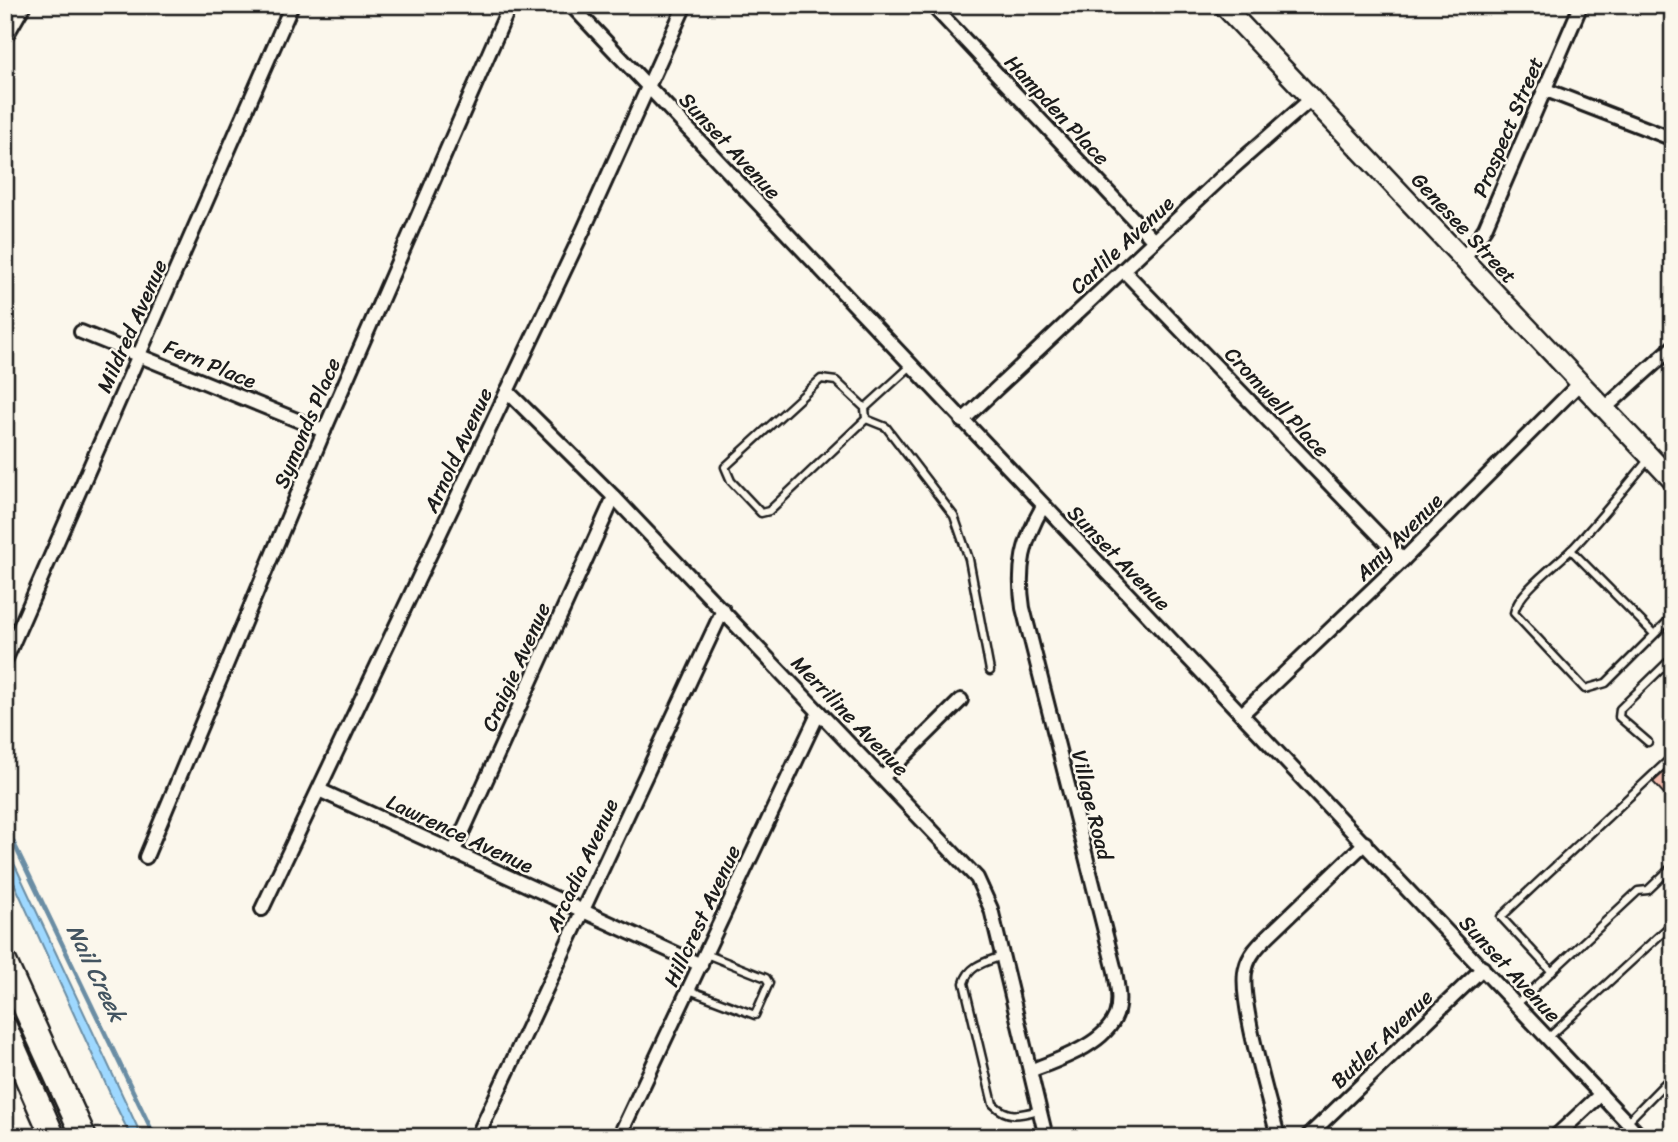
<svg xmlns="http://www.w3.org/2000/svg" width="1678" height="1142" font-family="Sriracha,sans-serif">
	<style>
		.water { fill: #9ed8ff; stroke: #6a8da4; stroke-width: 2 }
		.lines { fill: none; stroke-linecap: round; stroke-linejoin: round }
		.stream { stroke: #6a8da4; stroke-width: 4.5 }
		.building { fill: #f6bdae; stroke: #1c1c1c; stroke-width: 2 }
		.lane-casing { stroke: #1c1c1c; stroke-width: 11 }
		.street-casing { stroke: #1c1c1c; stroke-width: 18 }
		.secondary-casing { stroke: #1c1c1c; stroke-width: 23 }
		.highway-casing { stroke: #1c1c1c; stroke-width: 28 }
		.lane { stroke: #fbf7ec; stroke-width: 6 }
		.street { stroke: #fbf7ec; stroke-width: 12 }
		.secondary { stroke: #fbf7ec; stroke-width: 18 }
		.highway { stroke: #fbf7ec; stroke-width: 23 }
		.labels { text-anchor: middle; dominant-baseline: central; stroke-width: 5; stroke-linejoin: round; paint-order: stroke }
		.street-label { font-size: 21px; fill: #1c1c1c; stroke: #fbf7ec }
		.water-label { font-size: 23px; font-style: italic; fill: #435460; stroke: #fbf7ec }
	</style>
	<rect width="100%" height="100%" fill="#fbf7ec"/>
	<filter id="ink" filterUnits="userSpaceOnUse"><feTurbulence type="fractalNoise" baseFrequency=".0143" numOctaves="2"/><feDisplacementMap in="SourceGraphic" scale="14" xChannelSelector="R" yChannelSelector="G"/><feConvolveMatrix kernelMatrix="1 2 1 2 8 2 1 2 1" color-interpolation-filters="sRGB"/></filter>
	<g filter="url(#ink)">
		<polygon class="water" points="5,844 142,1137 131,1137 113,1100 5,863"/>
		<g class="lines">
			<polyline class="stream" points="5,825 155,1137"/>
		</g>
		<polygon class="building" points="1673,764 1673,792 1667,797 1653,782"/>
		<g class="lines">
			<g class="lane-casing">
				<g id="lane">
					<polyline points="865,408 866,419 769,511 761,513 731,481 725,467 821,379 836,381 865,408 911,366"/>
					<polyline points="866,419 886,427 954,516 969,559 990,671"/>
					<path d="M1649 459C1625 488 1601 518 1575 546 1559 563 1518 591 1514 613L1585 689 1606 683 1673 616"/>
					<polyline points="1571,550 1654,634"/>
					<polyline points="1648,742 1619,717 1620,709 1667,663 1673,662"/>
					<path d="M1002 956C986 962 969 965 964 983L993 1104C1008 1119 1020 1115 1039 1110"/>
					<polyline points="1552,972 1501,917 1673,756"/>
					<polyline points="689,990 755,1015 769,983 766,978 706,954"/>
					<polyline points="1517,1004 1638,891 1648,890 1673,866"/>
					<polyline points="1548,1038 1673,923"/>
					<polyline points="1627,1122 1673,1075"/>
				</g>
			</g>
			<g class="street-casing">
				<g id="street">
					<polyline points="571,5 1641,1137"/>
					<polyline points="932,5 1154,241"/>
					<polyline points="5,38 24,5"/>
					<polyline points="1546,90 1673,139"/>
					<polyline points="1463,260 1485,228 1581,5"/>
					<polyline points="1123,270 1403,560"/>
					<polyline points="81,332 324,431"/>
					<polyline points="507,391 614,497 977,878 991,909 1046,1137"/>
					<polyline points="1604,409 1673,347"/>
					<polyline points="962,421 1220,179 1311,99"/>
					<polyline points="5,661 292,5"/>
					<polyline points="1242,714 1403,560 1580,383"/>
					<polyline points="882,778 961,700"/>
					<polyline points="319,790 701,965"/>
					<polyline points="453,853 614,497"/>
					<polyline points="146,857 324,431 510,5"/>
					<polyline points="262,909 583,231 685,5"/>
					<path d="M1030 1071C1057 1060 1105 1045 1116 1015 1121 1001 1117 985 1115 971L1023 608C1017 568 1023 541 1043 506"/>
					<polyline points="477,1137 723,610"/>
					<polyline points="619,1137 819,712"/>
					<path d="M1278 1137C1270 1103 1237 996 1246 968 1249 955 1258 946 1267 937L1365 843"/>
					<polyline points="1307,1137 1483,968"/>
					<polyline points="1555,1137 1601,1094"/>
				</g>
			</g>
			<g class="secondary-casing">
				<polyline id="secondary" points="1223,5 1673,481"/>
			</g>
			<g class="highway-casing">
				<g id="highway">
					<polyline points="5,963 84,1137"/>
					<polyline points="5,1028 53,1137"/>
				</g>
			</g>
			<use href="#lane" class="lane"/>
			<use href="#street" class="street"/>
			<use href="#secondary" class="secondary"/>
			<use href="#highway" class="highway"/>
		</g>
	</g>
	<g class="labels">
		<g class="street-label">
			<text transform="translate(1057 110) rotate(47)">Hampden Place</text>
			<text transform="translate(1508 127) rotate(-67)">Prospect Street</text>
			<text transform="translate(730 146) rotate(47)">Sunset Avenue</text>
			<text transform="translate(1464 228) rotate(47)">Genesee Street</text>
			<text transform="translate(1122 245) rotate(-43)">Carlile Avenue</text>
			<text transform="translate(132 326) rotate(-66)">Mildred Avenue</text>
			<text transform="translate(210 364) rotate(22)">Fern Place</text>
			<text transform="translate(1277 402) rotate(47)">Cromwell Place</text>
			<text transform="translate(307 423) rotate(-67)">Symonds Place</text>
			<text transform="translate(458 450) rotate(-65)">Arnold Avenue</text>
			<text transform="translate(1399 537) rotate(-45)">Amy Avenue</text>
			<text transform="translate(1119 558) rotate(46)">Sunset Avenue</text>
			<text transform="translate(516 667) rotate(-66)">Craigie Avenue</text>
			<text transform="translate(850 716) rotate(46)">Merriline Avenue</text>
			<text transform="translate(1092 805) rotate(76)">Village Road</text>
			<text transform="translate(460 834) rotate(25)">Lawrence Avenue</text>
			<text transform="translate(582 865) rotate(-65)">Arcadia Avenue</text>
			<text transform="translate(702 916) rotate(-65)">Hillcrest Avenue</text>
			<text transform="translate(1510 969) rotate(47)">Sunset Avenue</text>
			<text transform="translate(1382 1039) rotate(-44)">Butler Avenue</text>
		</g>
		<g class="water-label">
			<text transform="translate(96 973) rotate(64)">Nail Creek</text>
		</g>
	</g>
	<rect width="1678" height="1142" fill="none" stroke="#fbf7ec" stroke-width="28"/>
	<rect x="14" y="14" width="1650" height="1114" fill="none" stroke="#1c1c1c" stroke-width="2.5" filter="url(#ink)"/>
</svg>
